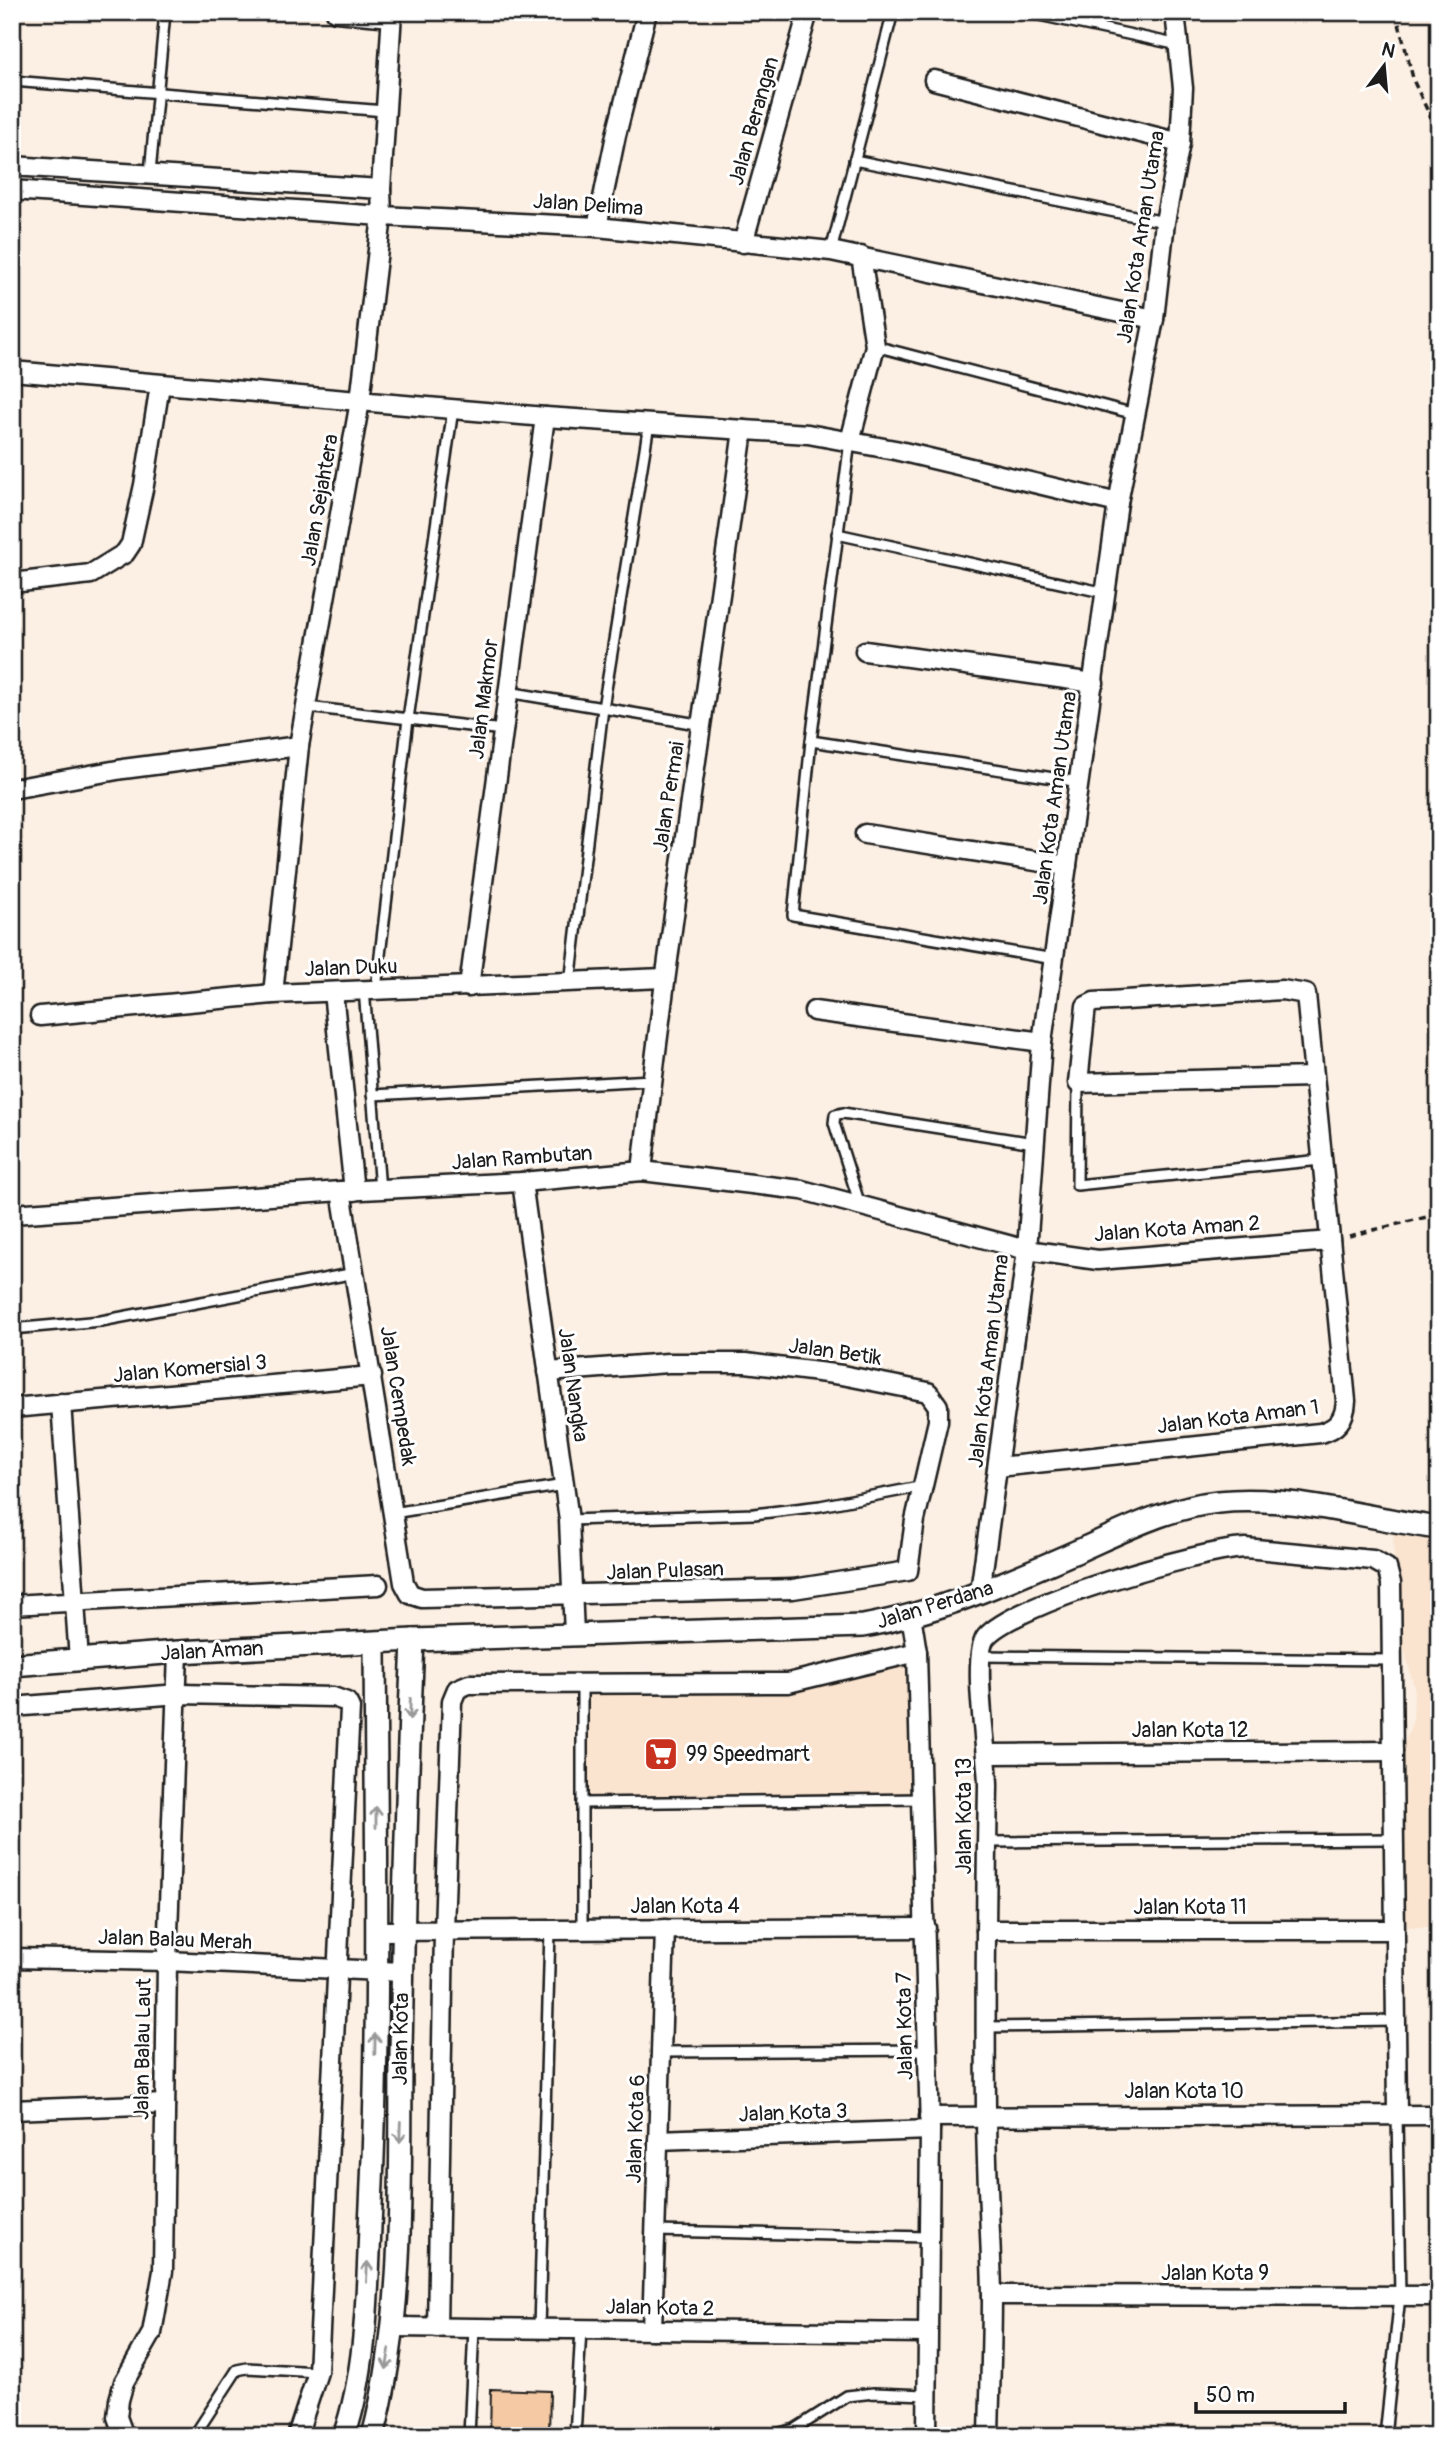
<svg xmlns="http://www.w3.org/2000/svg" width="1451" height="2448" font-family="Pangolin,sans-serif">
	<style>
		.built { fill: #fae4d0 }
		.building { fill: #f4c9a3; stroke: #1c1c1c; stroke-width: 2 }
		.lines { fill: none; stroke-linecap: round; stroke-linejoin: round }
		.service-casing { stroke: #1c1c1c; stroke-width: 14 }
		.minor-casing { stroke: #1c1c1c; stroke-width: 23 }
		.tertiary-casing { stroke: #1c1c1c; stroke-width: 26 }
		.path { stroke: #1c1c1c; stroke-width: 3.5; stroke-dasharray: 7 5; stroke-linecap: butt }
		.service { stroke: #fff; stroke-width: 9 }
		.minor { stroke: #fff; stroke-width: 18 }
		.tertiary { stroke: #fff; stroke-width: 21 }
		.oneway { stroke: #999 }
		.labels { text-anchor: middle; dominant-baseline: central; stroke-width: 6; stroke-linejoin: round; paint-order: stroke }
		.street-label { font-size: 21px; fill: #1c1c1c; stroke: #fff }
		.poi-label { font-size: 21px; fill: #1c1c1c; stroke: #fff; text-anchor: start }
	</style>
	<rect width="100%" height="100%" fill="#fcefe3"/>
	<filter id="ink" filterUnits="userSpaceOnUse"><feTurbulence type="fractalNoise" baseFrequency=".0143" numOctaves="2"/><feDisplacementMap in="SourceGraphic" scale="14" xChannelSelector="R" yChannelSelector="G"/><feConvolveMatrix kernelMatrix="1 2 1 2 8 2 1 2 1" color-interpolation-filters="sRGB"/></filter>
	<g filter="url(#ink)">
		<g class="built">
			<polygon points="1393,1533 1439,1541 1439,1927 1391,1927 1392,1856 1403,1747 1413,1720 1414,1687 1396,1617"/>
			<polygon points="923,1643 928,1803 577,1807 577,1674 788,1676"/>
		</g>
		<polygon class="building" points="491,2389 550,2391 549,2436 490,2436"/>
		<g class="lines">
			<g class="service-casing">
				<g id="service">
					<polyline points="1025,12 1179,45"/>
					<polyline points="12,81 385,111"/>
					<polyline points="854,160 1165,222"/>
					<polyline points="150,173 165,12"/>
					<polyline points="831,251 893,12"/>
					<polyline points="875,346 1135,414"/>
					<polyline points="850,441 811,741 793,915 1054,959"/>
					<polyline points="837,534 1106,593"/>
					<polyline points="508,692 703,725"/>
					<polyline points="307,707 503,730"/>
					<polyline points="811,741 1080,782"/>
					<polyline points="570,983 603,708 649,424"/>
					<polyline points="364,989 380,1190"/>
					<polyline points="376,989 408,719 453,409"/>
					<polyline points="1078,1083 1077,1185 1321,1160"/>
					<polyline points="372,1095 652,1080"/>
					<polyline points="860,1205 834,1123 835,1115 843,1113 1034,1143"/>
					<polyline points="12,1329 101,1321 355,1273"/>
					<polyline points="393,1513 564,1485"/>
					<polyline points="569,1520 754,1514 820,1506 924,1486"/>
					<polyline points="979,1656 1392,1660"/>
					<polyline points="582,1803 922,1799"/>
					<polyline points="987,1842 1394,1839"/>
					<polyline points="582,1930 582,1682"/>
					<polyline points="985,2027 1396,2021"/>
					<polyline points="661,2052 929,2050"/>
					<polyline points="655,2231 929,2237"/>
					<polyline points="539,2329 550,1930"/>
					<polyline points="194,2436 237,2370 247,2368 318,2372"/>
					<polyline points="469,2436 474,2328"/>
					<polyline points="575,2436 581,2329"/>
					<polyline points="768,2436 795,2429 847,2396 874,2393 926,2395"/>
					<polyline points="1385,2436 1400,2296 1397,2114"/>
				</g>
			</g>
			<g class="minor-casing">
				<g id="minor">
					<polyline points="336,12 392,17"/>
					<polyline points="934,80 1180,143"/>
					<polyline points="12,166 381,189"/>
					<polyline points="12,190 382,216 597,227 831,251 1154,319"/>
					<polyline points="597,227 616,135 647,12"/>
					<polyline points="743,243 808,12"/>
					<polyline points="12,371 545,417 808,434 895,450 1118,503"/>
					<polyline points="850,441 875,346 861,256"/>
					<polyline points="12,583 91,574 125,553 131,544 144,485 160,385"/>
					<polyline points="865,651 1094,683"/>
					<polyline points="12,789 123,769 299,746"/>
					<polyline points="865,834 1067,866"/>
					<polyline points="469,987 545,417"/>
					<polyline points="333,992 354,1191"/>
					<polyline points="273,994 299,746 360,401 382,216 381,189 392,12"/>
					<polyline points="814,1011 1042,1042"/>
					<polyline points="40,1016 273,994 664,978"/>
					<path d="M642 1171C669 923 710 677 743 430"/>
					<polyline points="522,1182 569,1520 574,1634"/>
					<polyline points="341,1191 404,1583 410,1594 422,1598 793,1589 908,1571 915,1520 938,1421 938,1406 928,1392 842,1375 746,1363 668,1363 548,1372"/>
					<polyline points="12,1214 341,1191 522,1182 642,1171 802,1190 1027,1250 1098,1260 1330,1241"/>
					<polyline points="61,1403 79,1660"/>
					<polyline points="12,1408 372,1376"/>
					<path d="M998 1467 1320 1433C1337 1429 1345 1419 1346 1401L1306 994 1282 990 1094 1002 1086 1006 1078 1083 1313 1077"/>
					<polyline points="980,1592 1027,1250 1042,1042 1118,503 1154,319 1165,222 1180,143 1183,88 1175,12"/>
					<polyline points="12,1605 378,1585"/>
					<polyline points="911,1615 917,1652 930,2130 927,2436"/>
					<polyline points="12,1707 179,1694 333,1697 347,1702 350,1708 318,2372 297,2436"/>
					<polyline points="988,1754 1393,1751"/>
					<polyline points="986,1930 1394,1930"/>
					<polyline points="376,1931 926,1928"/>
					<polyline points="12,1958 167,1961 402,1972"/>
					<polyline points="12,2110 165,2104"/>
					<polyline points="929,2117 1439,2115"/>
					<polyline points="658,2140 930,2130"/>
					<polyline points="992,2295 1439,2296"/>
					<polyline points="393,2327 927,2333"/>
					<polyline points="437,2328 444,1930 452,1701 457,1689 469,1684 788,1683 917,1652"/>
					<polyline points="652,2330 665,1929"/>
					<polyline points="124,2436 117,2417 119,2400 124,2382 152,2333 163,2271 167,1961 178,1652"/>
					<path d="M989 2436C990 2389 992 2342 992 2295 991 2234 986 2172 986 2111 985 2003 986 1895 988 1786 988 1756 971 1655 986 1637 1015 1603 1197 1551 1245 1548L1373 1560 1387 1568 1391 1583 1397 2114"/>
				</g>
			</g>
			<g class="tertiary-casing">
				<g id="tertiary">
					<path d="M12 1665 178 1652 413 1640 863 1626C938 1613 1009 1581 1078 1551 1123 1531 1168 1507 1218 1502 1291 1494 1367 1519 1439 1528"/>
					<path d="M344 2436C369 2363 367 2281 371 2205 380 2018 376 1830 375 1643"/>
					<path d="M373 2436C405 2315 400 2180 401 2055 403 1917 407 1779 413 1640"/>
				</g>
			</g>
			<g class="path">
				<polyline points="1396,12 1414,82 1439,135"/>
				<polyline points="1349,1236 1439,1214"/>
			</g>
			<use href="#service" class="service"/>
			<use href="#minor" class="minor"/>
			<use href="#tertiary" class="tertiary"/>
		</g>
		<defs><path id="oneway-shaft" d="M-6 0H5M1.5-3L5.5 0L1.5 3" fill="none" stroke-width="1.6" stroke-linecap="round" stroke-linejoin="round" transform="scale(1.75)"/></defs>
		<g class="oneway">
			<use href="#oneway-shaft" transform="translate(410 1709) rotate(92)"/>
			<use href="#oneway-shaft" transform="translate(376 1817) rotate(-90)"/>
			<use href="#oneway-shaft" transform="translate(375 2044) rotate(-89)"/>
			<use href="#oneway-shaft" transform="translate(400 2132) rotate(92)"/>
			<use href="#oneway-shaft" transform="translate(367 2272) rotate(-87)"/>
			<use href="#oneway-shaft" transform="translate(388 2359) rotate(99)"/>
		</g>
	</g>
	<defs>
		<g id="supermarket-square" transform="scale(1.75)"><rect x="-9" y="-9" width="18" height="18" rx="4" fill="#c8321e" stroke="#fff"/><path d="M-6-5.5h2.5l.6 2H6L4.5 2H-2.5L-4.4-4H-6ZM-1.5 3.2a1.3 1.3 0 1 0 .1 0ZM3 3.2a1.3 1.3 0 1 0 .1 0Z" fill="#fff"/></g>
	</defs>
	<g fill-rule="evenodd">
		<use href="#supermarket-square" x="661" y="1754"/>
	</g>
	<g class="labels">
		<g class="street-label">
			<text transform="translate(754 121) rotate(-74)">Jalan Berangan</text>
			<text transform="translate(588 205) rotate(4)">Jalan Delima</text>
			<text transform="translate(1141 237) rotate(-81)">Jalan Kota Aman Utama</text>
			<text transform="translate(320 500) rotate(-80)">Jalan Sejahtera</text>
			<text transform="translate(484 699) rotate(-83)">Jalan Makmor</text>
			<text transform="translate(669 797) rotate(-81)">Jalan Permai</text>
			<text transform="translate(1055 798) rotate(-82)">Jalan Kota Aman Utama</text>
			<text transform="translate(351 968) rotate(-2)">Jalan Duku</text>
			<text transform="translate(522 1158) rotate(-4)">Jalan Rambutan</text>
			<text transform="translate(1177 1229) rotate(-4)">Jalan Kota Aman 2</text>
			<text transform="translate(835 1352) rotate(8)">Jalan Betik</text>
			<text transform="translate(989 1361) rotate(-83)">Jalan Kota Aman Utama</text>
			<text transform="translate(190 1369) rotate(-5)">Jalan Komersial 3</text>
			<text transform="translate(573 1385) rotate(82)">Jalan Nangka</text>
			<text transform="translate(398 1396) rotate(81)">Jalan Cempedak</text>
			<text transform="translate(1238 1417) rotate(-7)">Jalan Kota Aman 1</text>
			<text transform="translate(665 1571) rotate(-2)">Jalan Pulasan</text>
			<text transform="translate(935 1605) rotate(-17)">Jalan Perdana</text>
			<text transform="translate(212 1651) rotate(-3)">Jalan Aman</text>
			<text x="1190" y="1730">Jalan Kota 12</text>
			<text transform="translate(964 1816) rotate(-90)">Jalan Kota 13</text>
			<text x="685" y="1906">Jalan Kota 4</text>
			<text x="1190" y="1907">Jalan Kota 11</text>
			<text transform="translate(175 1940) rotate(2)">Jalan Balau Merah</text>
			<text transform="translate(905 2026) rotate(-91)">Jalan Kota 7</text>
			<text transform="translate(401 2039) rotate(-89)">Jalan Kota</text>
			<text transform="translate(143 2049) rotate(-89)">Jalan Balau Laut</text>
			<text x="1184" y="2091">Jalan Kota 10</text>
			<text transform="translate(793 2113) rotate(-2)">Jalan Kota 3</text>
			<text transform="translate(636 2129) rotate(-88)">Jalan Kota 6</text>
			<text x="1215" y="2273">Jalan Kota 9</text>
			<text transform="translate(660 2308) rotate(1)">Jalan Kota 2</text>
		</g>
		<g class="poi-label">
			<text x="686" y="1754">99 Speedmart</text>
		</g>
	</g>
	<rect width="1451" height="2448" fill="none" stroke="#fff" stroke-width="42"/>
	<rect x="21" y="21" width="1409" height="2406" fill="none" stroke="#1c1c1c" stroke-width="2.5" filter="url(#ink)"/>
	<g transform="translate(1384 66) rotate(16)" stroke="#ffffff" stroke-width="5" paint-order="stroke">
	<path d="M0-5L12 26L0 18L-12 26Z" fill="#1c1c1c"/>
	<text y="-10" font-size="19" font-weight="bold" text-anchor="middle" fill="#1c1c1c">N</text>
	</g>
	<path d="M1196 2402v10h149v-10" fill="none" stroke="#1c1c1c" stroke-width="3.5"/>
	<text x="1206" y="2402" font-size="21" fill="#1c1c1c" stroke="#ffffff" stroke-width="5" paint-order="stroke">50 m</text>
</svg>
